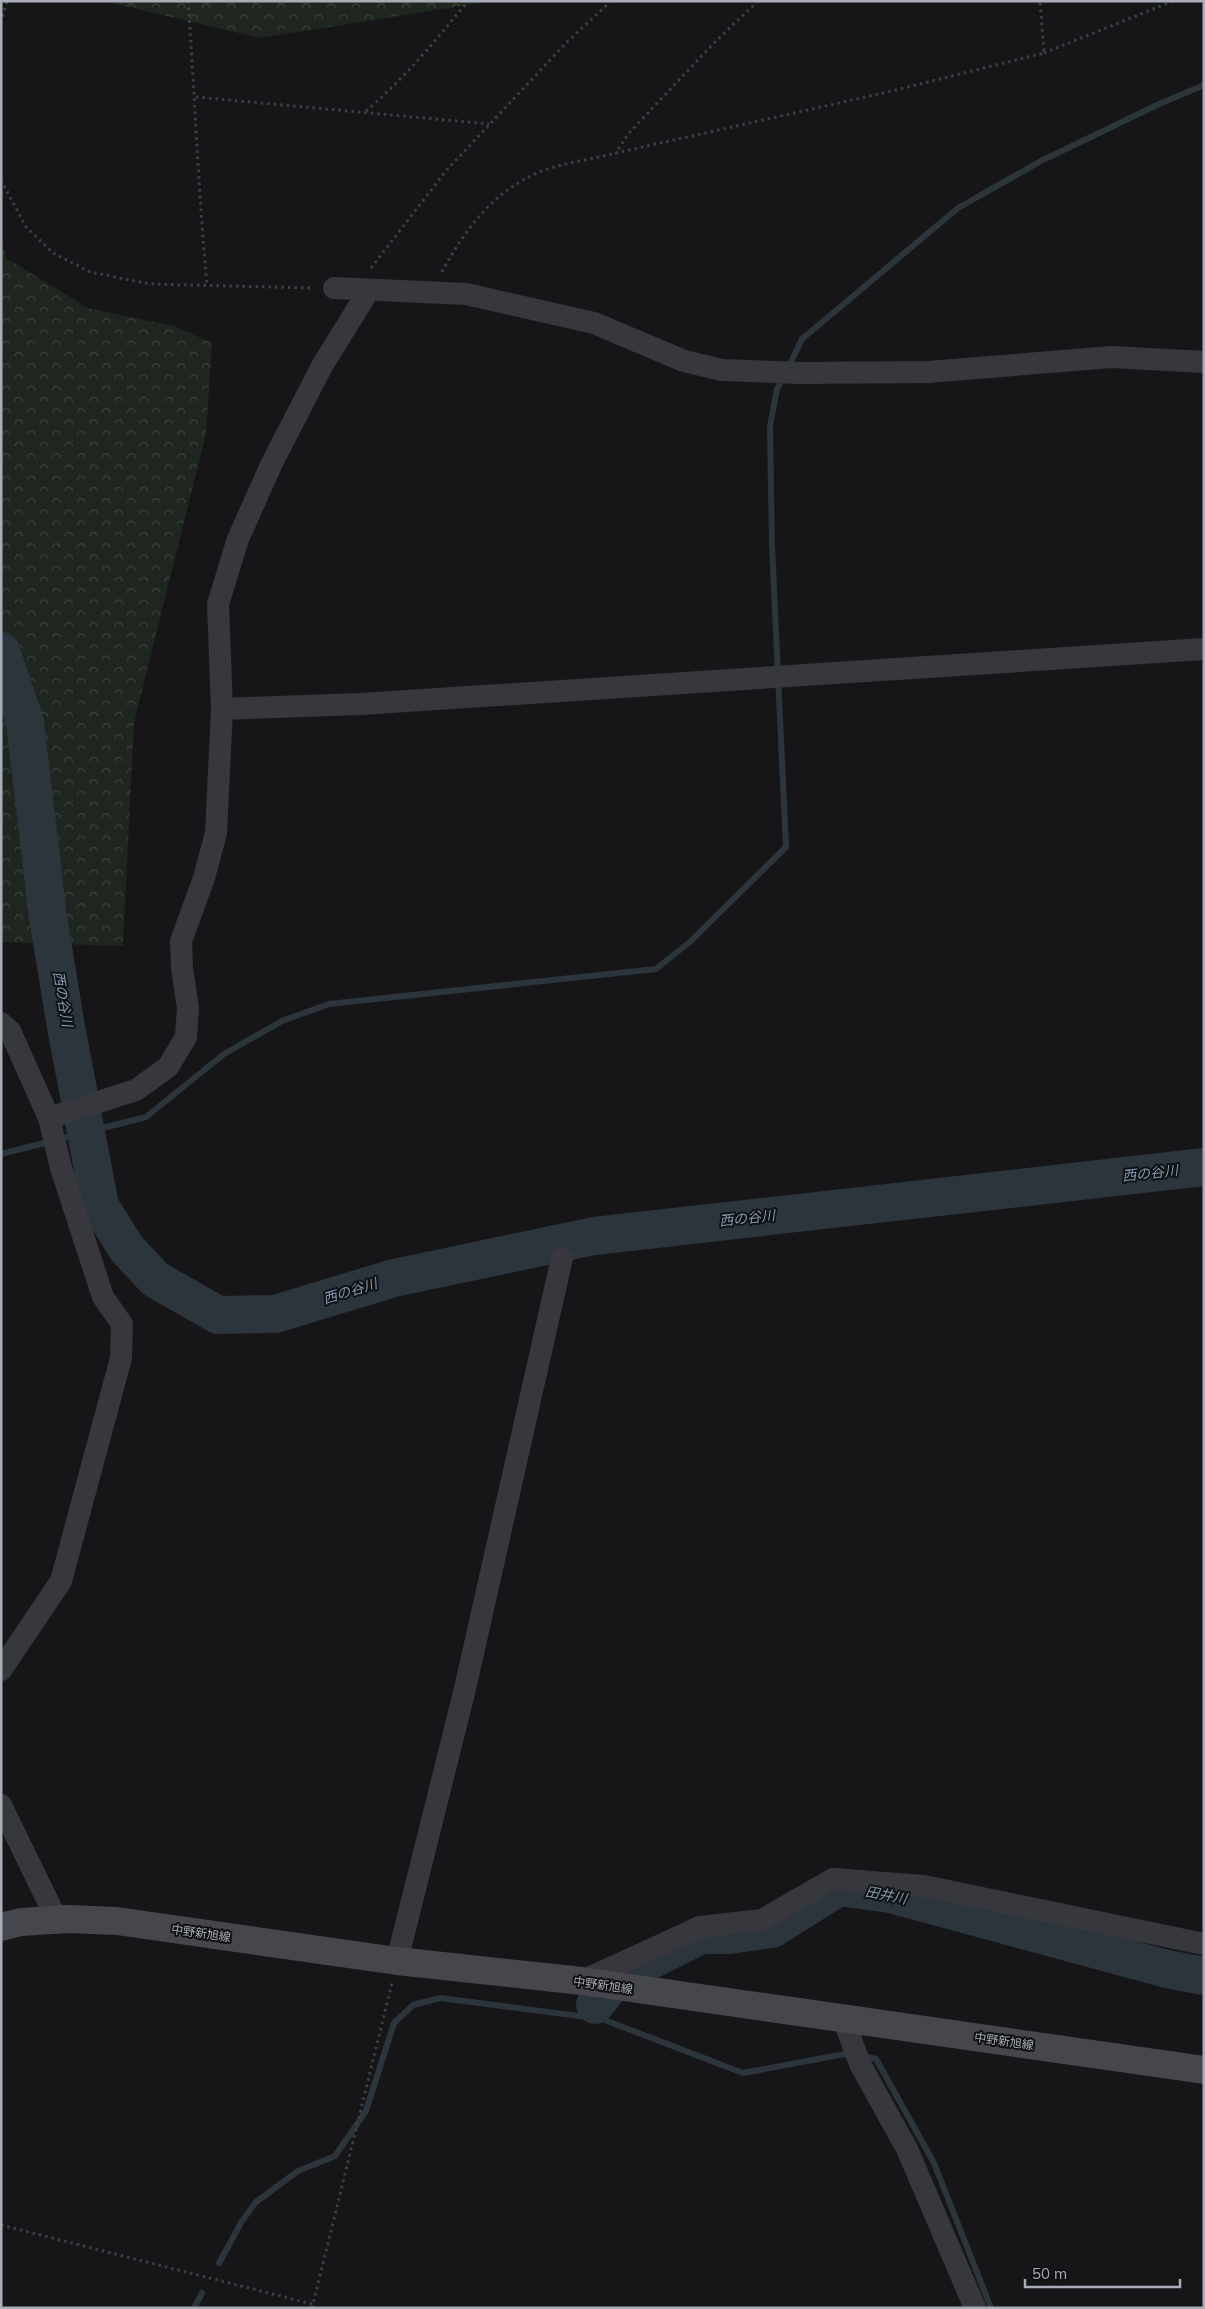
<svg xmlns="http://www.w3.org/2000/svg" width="1205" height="2309" font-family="Mulish,'Noto Sans JP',sans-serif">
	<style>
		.forest { fill: url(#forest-crowns) }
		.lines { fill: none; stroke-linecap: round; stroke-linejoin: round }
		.stream { stroke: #2c353c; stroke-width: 6 }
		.river { stroke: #2c353c; stroke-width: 38 }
		.path { stroke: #3d3f44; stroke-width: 3; stroke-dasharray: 2.5 4; stroke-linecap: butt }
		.minor { stroke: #37383d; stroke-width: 22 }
		.secondary { stroke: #45474d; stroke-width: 28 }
		.labels { text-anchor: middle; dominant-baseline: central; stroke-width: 4; stroke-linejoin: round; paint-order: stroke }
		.street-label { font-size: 12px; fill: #a8adb8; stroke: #111113 }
		.water-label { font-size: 14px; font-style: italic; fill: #7f9bb3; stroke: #111113 }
	</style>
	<defs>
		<pattern id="forest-crowns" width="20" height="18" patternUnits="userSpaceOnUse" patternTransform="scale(1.25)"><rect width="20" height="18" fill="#1e261f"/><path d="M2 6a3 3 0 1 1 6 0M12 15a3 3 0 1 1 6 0" fill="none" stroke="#3c433d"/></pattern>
	</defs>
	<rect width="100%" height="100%" fill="#161618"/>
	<g class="forest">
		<polygon points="103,1 493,1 260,38"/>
		<polygon points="1,236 6,258 88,308 174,326 212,343 206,434 134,722 123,946 1,942"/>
	</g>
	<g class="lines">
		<g class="stream">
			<polyline points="788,368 802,339 958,208 1041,161 1157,105 1204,85"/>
			<polyline points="1,1154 146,1117 224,1054 282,1021 329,1004 656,969 691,941 786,847 772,546 770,426 777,389 783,377"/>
			<polyline points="862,2056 876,2059 934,2163 991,2308"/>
			<polyline points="219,2263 242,2221 256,2202 298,2171 335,2156 366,2111 394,2023 413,2005 440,1998 602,2019 743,2073 850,2053"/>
			<polyline points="194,2308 202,2293"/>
		</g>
		<g class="river">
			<polyline points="1,651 25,722 48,917 66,1027 100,1206 127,1249 155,1279 218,1315 275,1314 394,1278 594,1236 1204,1167"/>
			<polyline points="595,2005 617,1977 701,1935 729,1935 772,1929 839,1887 890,1894 1167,1969 1204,1976"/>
		</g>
		<g class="path">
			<path d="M188 1C195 96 198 190 207 284"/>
			<polyline points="758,1 715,42 628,134 616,153 892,91 1044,53 1040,1"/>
			<polyline points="1,23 7,1"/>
			<polyline points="1044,53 1173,1"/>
			<polyline points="196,97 489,124"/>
			<path d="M366 111C404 79 436 40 468 1"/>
			<polyline points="1,180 26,227 53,253 90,272 150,284 313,288"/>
			<polyline points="371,268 445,172 566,43 611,1"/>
			<path d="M442 272C465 228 497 187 545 170 568 162 593 159 616 153"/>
			<polyline points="1,2225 312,2304"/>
			<polyline points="312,2308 392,1983"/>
		</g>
		<g class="minor">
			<polyline points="334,288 466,294 594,323 684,361 722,370 800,373 928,372 1112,357 1204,362"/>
			<polyline points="222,709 361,704 1204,649"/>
			<polyline points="1,1023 10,1031 49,1118 61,1168 103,1297 122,1324 121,1358 61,1581 1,1670"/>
			<polyline points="49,1118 136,1090 168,1067 186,1037 188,1008 182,968 181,941 204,878 216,833 222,709 218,604 238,539 272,463 322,366 369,290"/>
			<polyline points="1,1805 57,1920"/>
			<polyline points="397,1961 464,1693 562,1258"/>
			<polyline points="582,1981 700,1927 762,1920 833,1879 924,1886 1204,1944"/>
			<polyline points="843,2018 860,2064 907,2149 975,2308"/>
		</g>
		<polyline class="secondary" points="1,1927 21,1922 69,1919 117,1921 397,1961 582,1981 1204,2070"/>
	</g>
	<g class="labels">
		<g class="street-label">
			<text transform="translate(201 1933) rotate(8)">中野新旭線</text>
			<text transform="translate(603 1985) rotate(8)">中野新旭線</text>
			<text transform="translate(1004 2041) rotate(8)">中野新旭線</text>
		</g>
		<g class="water-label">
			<text transform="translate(63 999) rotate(80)">西の谷川</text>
			<text transform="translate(1150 1173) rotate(-6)">西の谷川</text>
			<text transform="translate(747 1218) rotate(-6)">西の谷川</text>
			<text transform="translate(350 1291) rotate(-17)">西の谷川</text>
			<text transform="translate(886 1895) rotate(11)">田井川</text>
		</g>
	</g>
	<rect width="1205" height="2309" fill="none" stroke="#a8adb8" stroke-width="5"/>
	<path d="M1025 2279v8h155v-8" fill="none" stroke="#a8adb8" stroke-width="2.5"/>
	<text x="1032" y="2279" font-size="15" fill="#a8adb8" stroke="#111113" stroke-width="4" paint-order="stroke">50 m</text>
</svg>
